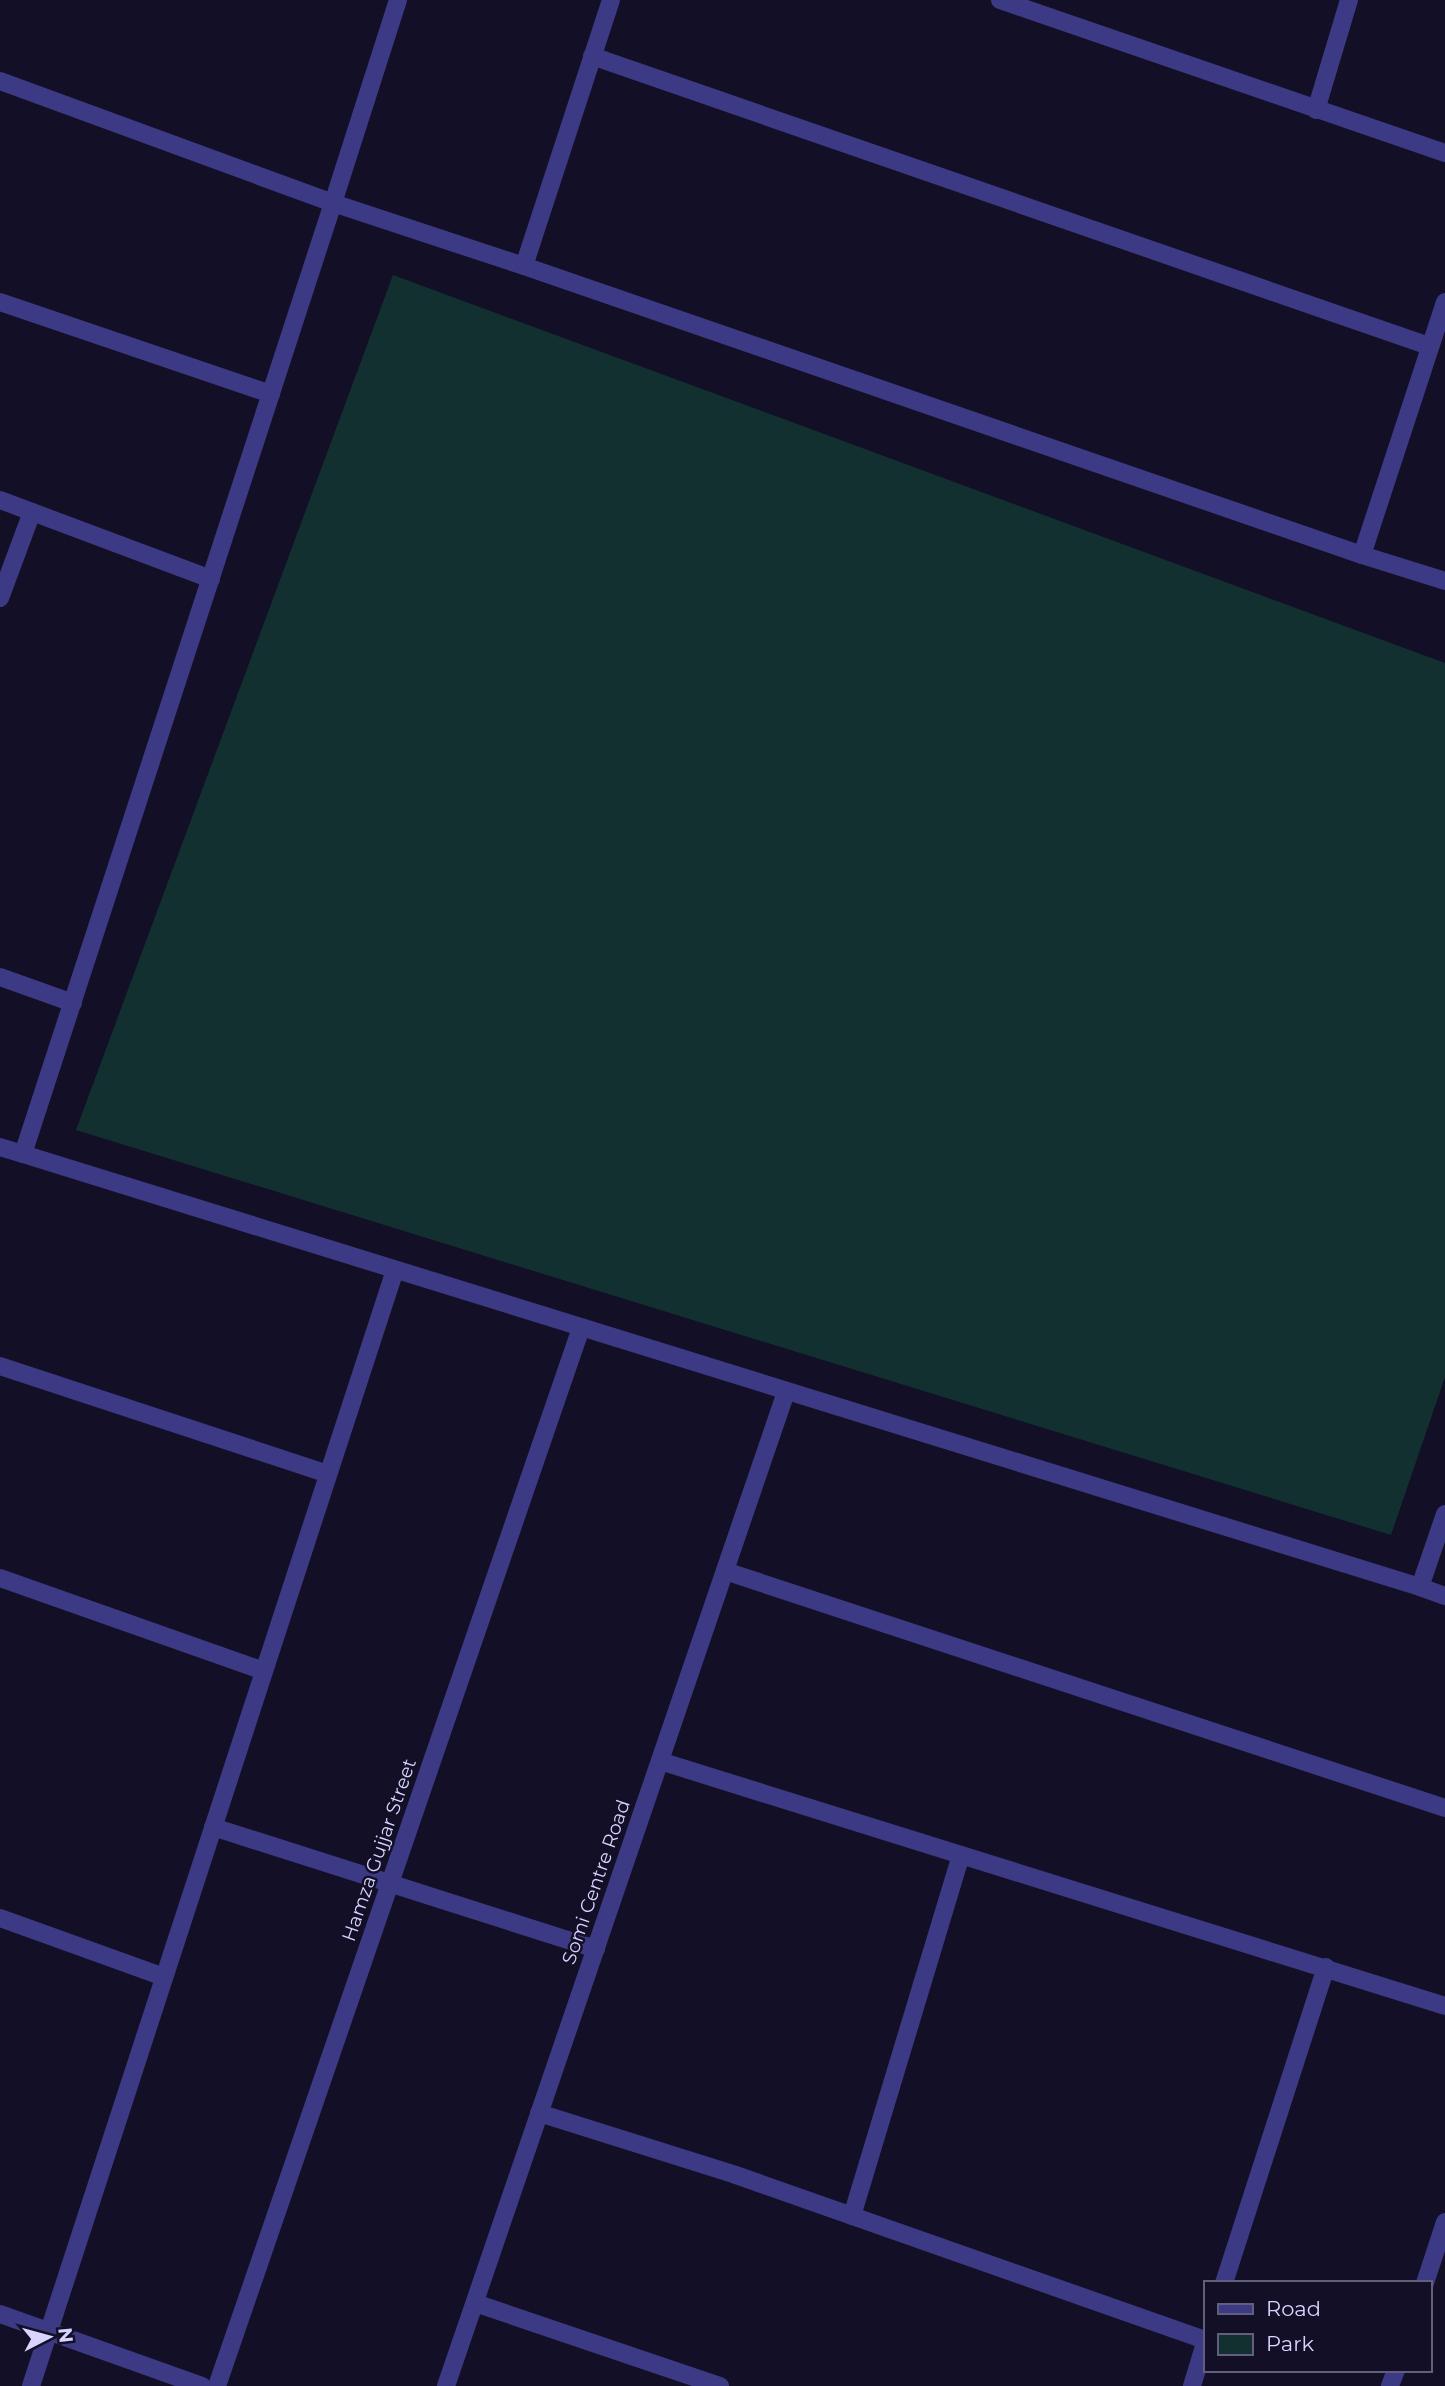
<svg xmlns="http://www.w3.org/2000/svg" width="1445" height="2386" font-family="Montserrat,sans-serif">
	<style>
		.green { fill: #12302f }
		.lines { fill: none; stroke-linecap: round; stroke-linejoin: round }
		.minor { stroke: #3d3a85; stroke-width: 18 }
		.labels { text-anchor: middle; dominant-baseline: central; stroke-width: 5; stroke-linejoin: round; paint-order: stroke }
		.street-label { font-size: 19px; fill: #d9d4ff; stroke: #130f26 }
	</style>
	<rect width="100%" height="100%" fill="#130f26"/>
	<polygon class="green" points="393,275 1445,663 1445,1377 1391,1535 76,1130"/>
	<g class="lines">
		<g class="minor">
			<polyline points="398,0 333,203 23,1154 1420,1587 1445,1514"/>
			<polyline points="1000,0 1445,153"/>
			<polyline points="592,56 1429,346"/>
			<polyline points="0,81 333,203 524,266 1362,555 1445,581"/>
			<polyline points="1316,110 1349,0"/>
			<polyline points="524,266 611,0"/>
			<polyline points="0,302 271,394"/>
			<polyline points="0,500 211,579"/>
			<polyline points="1362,555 1445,302"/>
			<polyline points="0,598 32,512"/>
			<polyline points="0,977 73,1003"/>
			<polyline points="0,1147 23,1154"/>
			<polyline points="0,1366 328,1474"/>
			<polyline points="725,1571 1445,1808"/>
			<polyline points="0,1578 264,1671"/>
			<polyline points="1420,1587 1445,1596"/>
			<polyline points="660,1761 1445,2006"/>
			<polyline points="213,1827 596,1949"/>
			<polyline points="0,1918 164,1977"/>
			<polyline points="539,2113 733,2174 1205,2340"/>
			<polyline points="852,2216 961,1855"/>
			<polyline points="1224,2283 1326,1967"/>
			<polyline points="1425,2283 1445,2222"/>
			<polyline points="475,2303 720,2386"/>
			<polyline points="0,2314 202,2386"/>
			<polyline points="31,2386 395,1270"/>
			<polyline points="217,2386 581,1328"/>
			<polyline points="446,2386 786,1392"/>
			<polyline points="1192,2386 1205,2343"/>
			<polyline points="1390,2386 1396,2370"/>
		</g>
	</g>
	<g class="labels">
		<g class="street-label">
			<text transform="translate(379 1850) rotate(-71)">Hamza Gujjar Street</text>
			<text transform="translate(596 1882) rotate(-71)">Somi Centre Road</text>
		</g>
	</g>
	<rect x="1204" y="2281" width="228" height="91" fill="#130f26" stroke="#625e7d" stroke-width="2"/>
	<rect x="1218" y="2304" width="35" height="10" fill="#3d3a85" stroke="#625e7d" stroke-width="2"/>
	<text x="1266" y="2316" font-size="21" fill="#d9d4ff">Road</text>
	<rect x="1218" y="2334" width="35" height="21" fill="#12302f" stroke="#625e7d" stroke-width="2"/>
	<text x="1266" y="2351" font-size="21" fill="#d9d4ff">Park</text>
	<g transform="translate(49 2337) rotate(84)" stroke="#130f26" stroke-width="5" paint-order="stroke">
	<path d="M0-5L12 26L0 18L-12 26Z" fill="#d9d4ff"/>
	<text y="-10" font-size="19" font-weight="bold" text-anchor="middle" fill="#d9d4ff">N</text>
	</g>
</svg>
